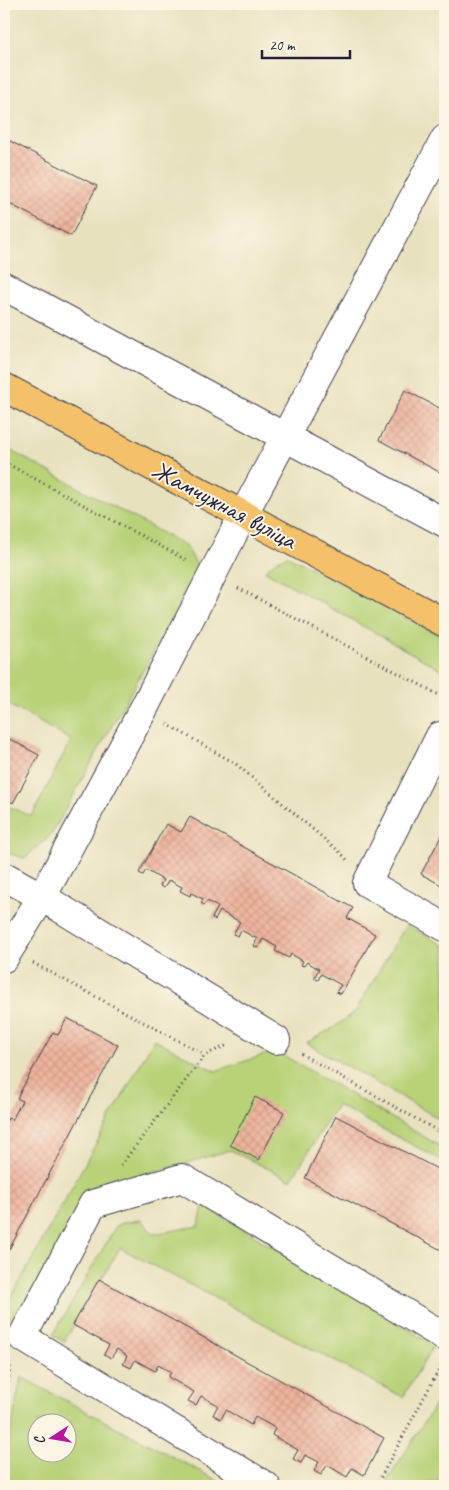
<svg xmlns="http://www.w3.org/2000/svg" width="449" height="1490" font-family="Caveat,sans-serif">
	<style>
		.grass { fill: #b7d277; stroke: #6c7a59; fill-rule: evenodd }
		.building { fill: url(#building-cross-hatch) }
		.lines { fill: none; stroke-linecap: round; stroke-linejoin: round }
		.minor-casing { stroke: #403f4e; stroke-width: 30 }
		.major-casing { stroke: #403f4e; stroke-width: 30 }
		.path { stroke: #403f4e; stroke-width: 3; stroke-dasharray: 1 4; stroke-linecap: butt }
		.minor { stroke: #fff; stroke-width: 28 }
		.major { stroke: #f4c16a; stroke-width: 28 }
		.labels { text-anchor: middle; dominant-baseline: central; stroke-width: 4; stroke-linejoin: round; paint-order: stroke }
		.street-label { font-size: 25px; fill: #22223b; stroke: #fcf5e5 }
	</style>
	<defs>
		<pattern id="building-cross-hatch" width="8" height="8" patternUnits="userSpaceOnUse" patternTransform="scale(1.25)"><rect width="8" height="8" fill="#eeb49c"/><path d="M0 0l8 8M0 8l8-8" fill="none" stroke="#cc9a87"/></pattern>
	</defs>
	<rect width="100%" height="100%" fill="#fcf5e5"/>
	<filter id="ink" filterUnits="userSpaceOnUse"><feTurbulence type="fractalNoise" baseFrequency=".02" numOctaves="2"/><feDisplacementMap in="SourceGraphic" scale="10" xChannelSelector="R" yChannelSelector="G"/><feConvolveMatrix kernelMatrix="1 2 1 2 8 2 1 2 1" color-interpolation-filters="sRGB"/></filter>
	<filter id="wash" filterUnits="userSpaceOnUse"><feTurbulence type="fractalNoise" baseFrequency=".0096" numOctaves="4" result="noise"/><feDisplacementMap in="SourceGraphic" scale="20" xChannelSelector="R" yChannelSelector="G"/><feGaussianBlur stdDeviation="1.12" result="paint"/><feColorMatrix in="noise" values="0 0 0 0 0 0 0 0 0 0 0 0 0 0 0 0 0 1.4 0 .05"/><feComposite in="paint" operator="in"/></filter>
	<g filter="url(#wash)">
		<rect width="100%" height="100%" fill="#e8e1bd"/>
		<g class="grass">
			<polygon points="4,447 186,546 198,567 175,613 51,835 25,858 4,852 4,805 32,816 71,740 4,702"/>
			<path d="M288 556 445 638V672L265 571C272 563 278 559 288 556Z"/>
			<polygon points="406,925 445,946 445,1122 306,1043 333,1028 355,1012"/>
			<polygon points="154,1039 215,1071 276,1051 445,1149 445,1162 337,1105 291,1180 230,1150 177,1166 93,1187 23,1313 12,1319 4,1314 4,1310"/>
			<polygon points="203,1205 434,1345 403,1397 120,1248 64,1342 53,1335 116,1226 125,1222 141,1220 153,1234 199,1226"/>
			<path d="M21 1377 228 1486H4V1467ZM68 1422V1452H38V1422Z"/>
			<polygon points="445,1389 445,1480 416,1486 384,1486"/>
		</g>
		<g id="blocks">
			<g class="building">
				<polygon points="4,138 97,186 71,236 4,201"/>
				<polygon points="405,390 445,411 445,475 379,440"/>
				<polygon points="4,736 39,755 13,803 4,798"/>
				<polygon points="190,817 353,908 347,918 375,934 341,994 336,992 341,985 321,974 318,980 314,978 319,969 307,962 304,966 301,965 303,961 291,954 289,958 275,951 277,947 263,939 258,948 254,946 257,939 241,930 238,936 233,934 240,922 220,911 215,920 212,918 218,907 207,901 204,905 201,903 203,899 191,893 190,896 180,891 182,887 169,880 164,888 160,886 163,880 146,870 143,875 139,873 166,824 181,832"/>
				<polygon points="445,829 445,887 421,874"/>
				<polygon points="67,1018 118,1045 4,1259 4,1126 8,1118 12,1120 22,1101 17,1098 53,1032 58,1035"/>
				<polygon points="255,1097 284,1112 259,1160 230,1145"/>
				<polygon points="336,1116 445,1173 445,1252 305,1178"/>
				<polygon points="99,1279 384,1438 364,1475 352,1468 347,1477 327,1465 321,1475 314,1471 319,1462 305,1455 301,1463 293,1459 298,1450 272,1435 275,1428 255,1417 251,1425 226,1410 221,1419 213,1415 218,1405 201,1396 196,1405 188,1401 194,1392 168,1377 171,1372 158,1365 155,1371 135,1360 131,1368 123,1364 127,1356 117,1349 111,1358 104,1354 109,1345 73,1325"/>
			</g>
		</g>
	</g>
	<g filter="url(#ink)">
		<use href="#blocks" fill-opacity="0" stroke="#403f4e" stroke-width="1"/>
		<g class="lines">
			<g class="minor-casing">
				<g id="minor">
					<polyline points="4,286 445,523"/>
					<polyline points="440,736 367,883 445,927"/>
					<polyline points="4,876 42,897 276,1040"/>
					<polyline points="4,958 42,897 143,710 243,515 445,139"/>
					<polyline points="266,1486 22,1337 93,1204 182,1178 445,1337"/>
				</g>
			</g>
			<g class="major-casing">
				<polyline id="major" points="4,387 445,623"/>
			</g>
			<g class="path">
				<polyline points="4,462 188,561"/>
				<polyline points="238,588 445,698"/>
				<polyline points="167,724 236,764 342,854 347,860"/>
				<polyline points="33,963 205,1055"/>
				<polyline points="301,1054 445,1135"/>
				<polyline points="121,1165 205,1055 228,1045"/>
				<polyline points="4,1407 11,1363"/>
				<polyline points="376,1486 441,1366"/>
			</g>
			<use href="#minor" class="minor"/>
			<use href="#major" class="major"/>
		</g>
	</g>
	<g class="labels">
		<g class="street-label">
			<text transform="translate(224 505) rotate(28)">Жамчужная вуліца</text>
		</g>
	</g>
	<rect width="449" height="1490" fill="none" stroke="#fcf5e5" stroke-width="20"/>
	<g transform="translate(52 1438) rotate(258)"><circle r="24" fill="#fcf5e5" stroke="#a5a1a1"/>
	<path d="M0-4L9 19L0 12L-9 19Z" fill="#b5179e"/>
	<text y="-8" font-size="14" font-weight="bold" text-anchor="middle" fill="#22223b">С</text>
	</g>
	<path d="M262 50v8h88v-8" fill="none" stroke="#22223b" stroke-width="2.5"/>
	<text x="269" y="50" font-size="15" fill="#22223b" stroke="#fcf5e5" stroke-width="4" paint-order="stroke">20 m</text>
</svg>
